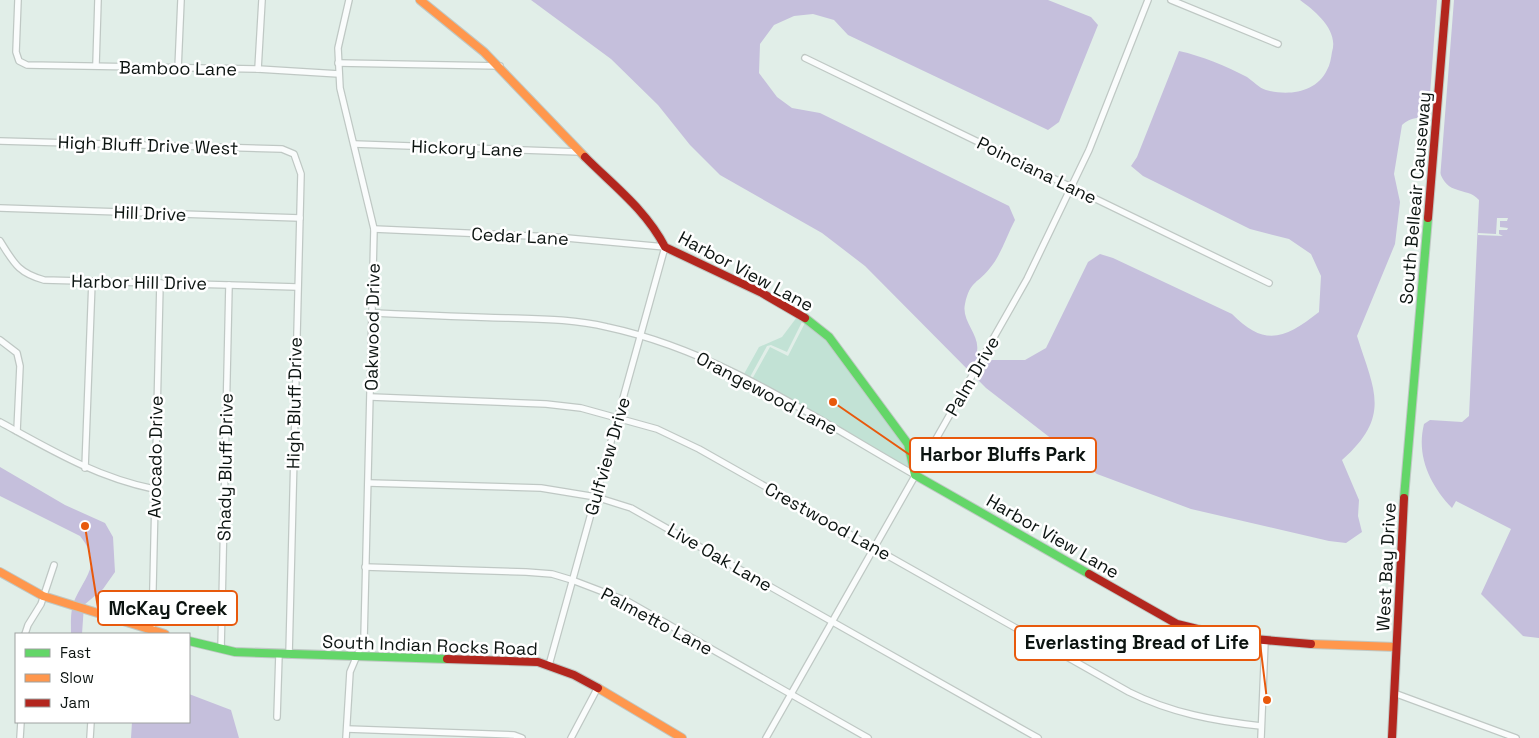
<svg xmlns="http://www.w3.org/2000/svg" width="1539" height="738" font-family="'Space Grotesk',sans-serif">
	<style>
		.green { fill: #c2e2d5 }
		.water { fill: #c5bfdc }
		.pier { fill: #e1eee8 }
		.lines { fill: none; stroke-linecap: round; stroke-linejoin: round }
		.street-casing { stroke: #bfc8c4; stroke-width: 8 }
		.fast-casing { stroke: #bfc8c4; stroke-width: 10 }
		.slow-casing { stroke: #bfc8c4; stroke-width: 10 }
		.jam-casing { stroke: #bfc8c4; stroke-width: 10 }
		.street { stroke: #fafcfc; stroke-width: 5.5 }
		.fast { stroke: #63d668; stroke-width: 8 }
		.slow { stroke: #ff974d; stroke-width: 8 }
		.jam { stroke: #b3261e; stroke-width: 8 }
		.labels { text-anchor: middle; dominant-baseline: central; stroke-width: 5; stroke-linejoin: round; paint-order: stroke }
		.street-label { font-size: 18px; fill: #0c1411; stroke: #fff }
		.leader { fill: none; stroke: #e8590c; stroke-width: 2 }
		.callout-dot { fill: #e8590c; stroke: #fff; stroke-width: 2 }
		.callout { fill: #fff; stroke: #e8590c; stroke-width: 2 }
		.callout-label { font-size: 19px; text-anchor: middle; font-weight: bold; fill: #0c1411 }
	</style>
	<rect width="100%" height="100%" fill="#e1eee8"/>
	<g class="green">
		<polygon points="797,317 803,320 787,352 771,345 767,346 750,377 744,374 759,347 782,337"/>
		<polygon points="807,319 829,337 908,444 915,475 751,381 770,347 788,356"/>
	</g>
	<g class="water">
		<path d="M531 0H1048L1091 17 1098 25 1059 122 1048 130 848 35 834 20 813 14 794 16 774 25 760 44 759 73 777 97 792 108 820 113 1009 206 1015 220C1007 235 1001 255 990 268 979 283 970 280 965 304 961 321 980 335 977 351L991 360H1025L1046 348 1088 262 1100 254 1113 258 1232 314C1265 348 1286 338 1319 312L1321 276 1311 254 1289 239 1250 229 1143 176 1131 166 1137 157 1179 51C1202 56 1226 66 1247 77 1253 81 1259 88 1266 90 1288 96 1316 93 1327 70 1330 65 1331 58 1332 52 1339 30 1315 11 1300 0H1539V638L1523 636 1481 594 1511 529 1456 501 1452 508C1430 485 1416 456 1424 424L1430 420 1462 422 1469 416 1479 200C1472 192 1465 193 1455 189 1432 181 1437 143 1436 122 1424 116 1412 116 1402 125L1394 174 1400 202 1395 244 1357 336C1374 390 1392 416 1342 460L1359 500 1358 516 1362 532 1346 543 1329 541 1191 509 1097 474 986 388 865 266 822 233 720 175 690 145 658 105 611 59Z"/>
		<path d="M0 467 65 505 105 523 113 537 115 572 103 589 84 605 82 634H71C71 623 70 610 75 599 87 573 102 564 80 536L0 496Z"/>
		<polygon points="189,694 231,710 239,738 131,738 132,722 189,722"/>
	</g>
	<g class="pier">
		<polygon points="1437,0 1454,0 1440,179 1436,172 1434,124 1428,121"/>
		<polygon points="1497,218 1508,218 1507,221 1500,221 1500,227 1508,228 1507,230 1499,230 1499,234 1503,236 1478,235 1478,233 1496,234"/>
	</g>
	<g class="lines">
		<g class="street-casing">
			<g id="street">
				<polyline points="18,0 16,52 19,61 27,65 258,69 339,74"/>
				<polyline points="1171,0 1278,44"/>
				<polyline points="805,58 1269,283"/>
				<polyline points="338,63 500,66"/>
				<polyline points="96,65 98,0"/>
				<polyline points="178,69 181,0"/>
				<polyline points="258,69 262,0"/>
				<polyline points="0,141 282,149 294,154 301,174 289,655"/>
				<polyline points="354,144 580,152"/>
				<polyline points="0,208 300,218"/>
				<polyline points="374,229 556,237 665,247 549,665"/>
				<path d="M0 241C14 263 18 273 44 280L297 287"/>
				<path d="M374 313C418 315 462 317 506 318 540 319 574 319 607 327 720 351 816 419 915 475"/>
				<polyline points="0,340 17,353 20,366 17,431"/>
				<path d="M371 397 546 404 581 408 657 429 699 449 1129 692C1171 713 1215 721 1261 726"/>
				<path d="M0 422C51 450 96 477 154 489"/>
				<polyline points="85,468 92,281"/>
				<polyline points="369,483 541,488 596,497 631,508 1038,738"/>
				<polyline points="365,567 526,572 552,574 572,580 627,601 868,738"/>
				<polyline points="152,630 160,283"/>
				<polyline points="25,634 28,625 41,604 54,565"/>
				<polyline points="221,649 229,285"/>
				<polyline points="1394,693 1516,738"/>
				<polyline points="277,717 279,654"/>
				<polyline points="347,729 514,735 522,738"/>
				<polyline points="20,738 21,722"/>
				<polyline points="90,738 91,722"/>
				<polyline points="346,738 350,672 364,639 374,229 340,88 338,48 349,0"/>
				<polyline points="571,738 597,689"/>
				<polyline points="766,738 1027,279 1089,150 1148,0"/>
				<polyline points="1261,738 1265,641"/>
			</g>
		</g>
		<g class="fast-casing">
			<g id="fast">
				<polyline points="805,318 829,337 908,444 915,475 1089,574"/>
				<polyline points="1404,498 1428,218"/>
				<polyline points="189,641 235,652 447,659"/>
			</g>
		</g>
		<g class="slow-casing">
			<g id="slow">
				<polyline points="420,0 484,52 585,157"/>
				<polyline points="0,572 43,596 165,634"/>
				<polyline points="1311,644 1396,647"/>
				<polyline points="598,688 682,738"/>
			</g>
		</g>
		<g class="jam-casing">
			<g id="jam">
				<path d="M585 157C614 186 646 210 665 247L762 293 805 318"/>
				<polyline points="1428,218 1446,0"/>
				<polyline points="1089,574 1177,624 1230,637 1311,644"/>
				<polyline points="447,659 538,662 574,675 598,688"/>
				<polyline points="1392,738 1404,498"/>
			</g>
		</g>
		<use href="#street" class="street"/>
		<use href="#fast" class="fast"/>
		<use href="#slow" class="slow"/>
		<use href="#jam" class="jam"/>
	</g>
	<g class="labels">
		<g class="street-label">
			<text transform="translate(178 68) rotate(1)">Bamboo Lane</text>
			<text transform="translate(148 145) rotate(2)">High Bluff Drive West</text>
			<text transform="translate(467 148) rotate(2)">Hickory Lane</text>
			<text transform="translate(1037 170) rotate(26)">Poinciana Lane</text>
			<text transform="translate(1415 198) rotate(-85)">South Belleair Causeway</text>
			<text transform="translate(150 213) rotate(2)">Hill Drive</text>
			<text transform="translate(520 236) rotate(3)">Cedar Lane</text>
			<text transform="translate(746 271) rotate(28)">Harbor View Lane</text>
			<text transform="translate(139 282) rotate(1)">Harbor Hill Drive</text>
			<text transform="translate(372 327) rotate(-89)">Oakwood Drive</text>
			<text transform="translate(972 376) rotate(-60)">Palm Drive</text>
			<text transform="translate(767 393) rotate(28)">Orangewood Lane</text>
			<text transform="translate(294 403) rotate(-89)">High Bluff Drive</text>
			<text transform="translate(607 456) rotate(-74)">Gulfview Drive</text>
			<text transform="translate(155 457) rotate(-89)">Avocado Drive</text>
			<text transform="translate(225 467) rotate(-89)">Shady Bluff Drive</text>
			<text transform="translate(828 521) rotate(29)">Crestwood Lane</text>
			<text transform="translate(1053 536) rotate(30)">Harbor View Lane</text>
			<text transform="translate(720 557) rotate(30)">Live Oak Lane</text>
			<text transform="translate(1386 567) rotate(-87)">West Bay Drive</text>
			<text transform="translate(657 621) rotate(28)">Palmetto Lane</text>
			<text transform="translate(430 645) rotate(2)">South Indian Rocks Road</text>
		</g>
	</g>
	<path class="leader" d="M833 402L910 455M85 526L98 608M1267 700L1260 643"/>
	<g class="callout-dot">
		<circle cx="833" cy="402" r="5"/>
		<circle cx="85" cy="526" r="5"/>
		<circle cx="1267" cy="700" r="5"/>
	</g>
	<g class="callout">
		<rect x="910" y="438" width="186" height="34" rx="5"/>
		<rect x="98" y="591" width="139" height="34" rx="5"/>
		<rect x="1015" y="626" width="245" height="34" rx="5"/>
	</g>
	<g class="callout-label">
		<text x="1003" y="461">Harbor Bluffs Park</text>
		<text x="168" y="615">McKay Creek</text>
		<text x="1137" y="649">Everlasting Bread of Life</text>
	</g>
	<rect x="15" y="633" width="175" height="90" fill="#ffffff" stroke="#9ea1a0"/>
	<rect x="25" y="649" width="25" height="8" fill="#63d668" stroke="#9ea1a0"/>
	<text x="60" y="658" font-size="15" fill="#0c1411">Fast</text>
	<rect x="25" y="674" width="25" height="8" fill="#ff974d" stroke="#9ea1a0"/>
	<text x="60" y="683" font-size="15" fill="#0c1411">Slow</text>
	<rect x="25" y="699" width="25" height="8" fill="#b3261e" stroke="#9ea1a0"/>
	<text x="60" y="708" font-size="15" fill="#0c1411">Jam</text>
</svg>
